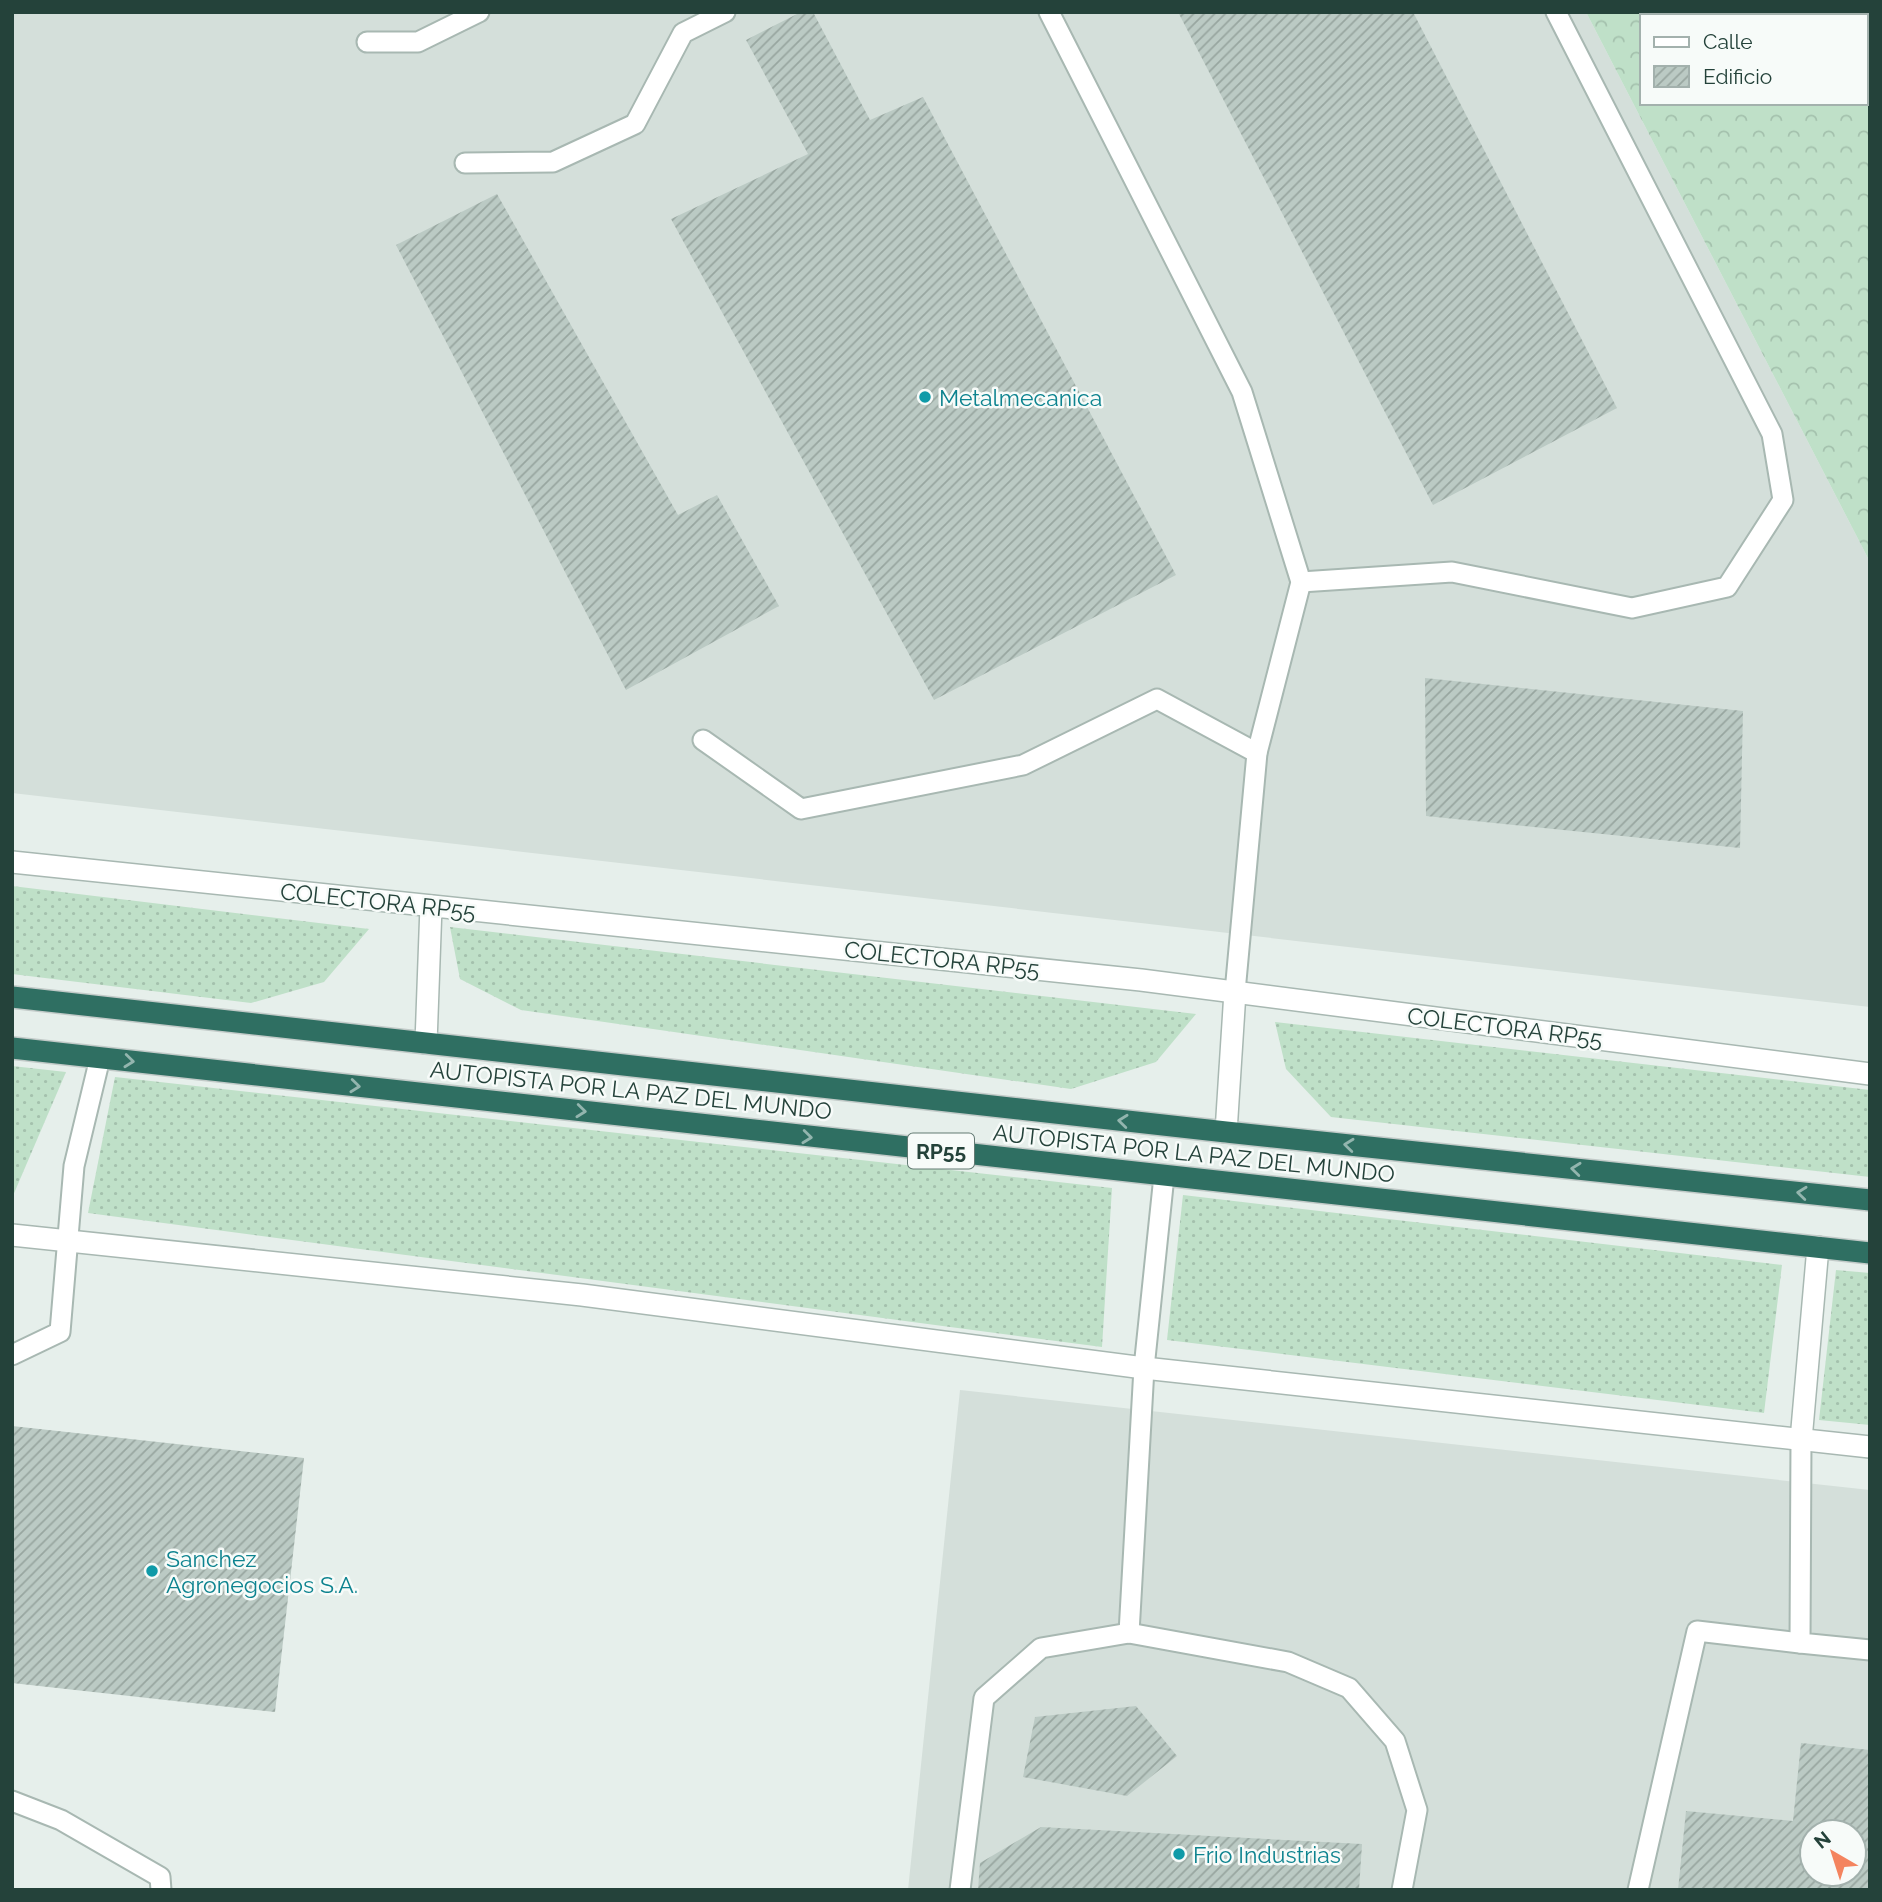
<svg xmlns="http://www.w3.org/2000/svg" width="1882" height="1902" font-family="Raleway,sans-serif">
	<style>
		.built { fill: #d4dfda; fill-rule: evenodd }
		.grass { fill: url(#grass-dots) }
		.forest { fill: url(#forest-crowns); fill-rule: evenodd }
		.building { fill: url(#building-hatch); fill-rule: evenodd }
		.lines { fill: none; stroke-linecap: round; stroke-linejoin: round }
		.lane-casing { stroke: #a8b8b2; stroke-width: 23 }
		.street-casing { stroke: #a8b8b2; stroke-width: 24 }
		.highway-casing { stroke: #c2cac8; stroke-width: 24 }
		.lane { stroke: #fff; stroke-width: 19 }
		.street { stroke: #fff; stroke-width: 21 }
		.highway { stroke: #2f6f62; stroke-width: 21 }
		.oneway { stroke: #93b5ae }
		.culture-dot { fill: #0f9aa8; stroke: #f7fbf9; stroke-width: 2.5 }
		.labels { text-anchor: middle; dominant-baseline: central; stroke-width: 5; stroke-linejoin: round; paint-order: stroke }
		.shield { fill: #f7fbf9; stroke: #637a73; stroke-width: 2 }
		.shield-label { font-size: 21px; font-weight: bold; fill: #24423a }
		.culture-label { font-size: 23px; fill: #0d838f; stroke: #f7fbf9; text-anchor: start }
		.street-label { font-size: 23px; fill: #24423a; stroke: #f7fbf9 }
	</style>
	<defs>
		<pattern id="grass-dots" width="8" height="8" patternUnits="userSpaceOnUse" patternTransform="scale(1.75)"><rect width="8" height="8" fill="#bfe0c8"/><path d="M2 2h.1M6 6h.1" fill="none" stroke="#a4c1ad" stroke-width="1.8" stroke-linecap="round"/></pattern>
		<pattern id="forest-crowns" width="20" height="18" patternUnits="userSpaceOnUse" patternTransform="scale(1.75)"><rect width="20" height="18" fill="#bfe0c8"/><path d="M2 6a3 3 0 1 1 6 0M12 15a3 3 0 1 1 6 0" fill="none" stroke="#a4c1ad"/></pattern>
		<pattern id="building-hatch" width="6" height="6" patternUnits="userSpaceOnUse" patternTransform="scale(1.75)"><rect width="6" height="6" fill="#bbcac4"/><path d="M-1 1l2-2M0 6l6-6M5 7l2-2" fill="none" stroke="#98a6a0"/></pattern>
	</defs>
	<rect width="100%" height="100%" fill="#e6efeb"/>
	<g class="built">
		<polygon points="12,12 1586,12 1870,562 1870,1007 12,793"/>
		<path d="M960 1390 1870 1490V1890H908ZM1812 1832H1854V1874H1812Z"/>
	</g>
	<g class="grass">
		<polygon points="12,886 369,929 324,982 251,1003 12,974"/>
		<polygon points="450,927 1196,1014 1156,1062 1071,1089 521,1010 460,979"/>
		<polygon points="1275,1022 1870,1090 1870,1177 1331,1117 1286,1069"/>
		<polygon points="12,1066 66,1072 12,1198"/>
		<polygon points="115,1077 1112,1188 1102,1347 88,1213"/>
		<polygon points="1183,1195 1782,1265 1764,1413 1167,1340"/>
		<polygon points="1836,1270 1870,1273 1870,1425 1819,1420"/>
	</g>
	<path class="forest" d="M1586 12H1870V562ZM1642 16H1866V103H1642Z"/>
	<g class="building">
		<polygon points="801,12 813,12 870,120 923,97 1176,575 934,700 671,219 808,154 746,40"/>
		<polygon points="1178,12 1413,12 1617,408 1433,505"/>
		<polygon points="497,194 678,515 717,495 779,606 626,690 396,245"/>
		<polygon points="1425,678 1743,711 1740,848 1426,816"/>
		<polygon points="12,1426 304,1458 275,1712 12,1683"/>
		<polygon points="1136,1706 1177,1756 1127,1796 1023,1777 1035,1717"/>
		<path d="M1801 1743 1870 1750V1890H1678L1686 1811 1793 1821ZM1812 1832H1854V1874H1812Z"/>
		<polygon points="1041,1827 1362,1844 1359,1890 978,1890 980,1863"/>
	</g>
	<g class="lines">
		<g class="lane-casing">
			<g id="lane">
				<polyline points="1049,12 1242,392 1301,582 1257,753 1235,992"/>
				<polyline points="367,42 418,42 479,12"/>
				<polyline points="465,163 553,162 635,124 683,33 725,12"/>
				<polyline points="1301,582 1452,572 1632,608 1727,587 1783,500 1772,434 1556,12"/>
				<polyline points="703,740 801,809 1023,765 1157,699 1257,753"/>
				<polyline points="12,1355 60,1332 74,1166 100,1058"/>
				<polyline points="1801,1440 1800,1643 1870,1650"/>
				<polyline points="1129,1633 1144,1368 1164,1176"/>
				<polyline points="12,1801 61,1820 160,1877 161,1890"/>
				<polyline points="960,1890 984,1698 1041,1648 1129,1633 1288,1662 1349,1688 1395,1741 1417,1810 1402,1890"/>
				<polyline points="1638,1890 1697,1631 1800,1643"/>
			</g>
		</g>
		<g class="street-casing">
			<g id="street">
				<polyline points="12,862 1141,980 1870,1074"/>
				<polyline points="426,1043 431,906"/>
				<polyline points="1226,1132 1235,992"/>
				<polyline points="12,1235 582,1295 1144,1368 1870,1447"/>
				<polyline points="1801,1440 1818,1247"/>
			</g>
		</g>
		<g class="highway-casing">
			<g id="highway">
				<polyline points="12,997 1226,1132 1870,1200"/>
				<polyline points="12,1048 1870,1253"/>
			</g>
		</g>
		<use href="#lane" class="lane"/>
		<use href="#street" class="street"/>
		<use href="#highway" class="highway"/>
	</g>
	<defs><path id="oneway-chevron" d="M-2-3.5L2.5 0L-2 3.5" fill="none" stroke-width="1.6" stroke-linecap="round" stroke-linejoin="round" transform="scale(1.75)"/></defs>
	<g class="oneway">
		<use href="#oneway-chevron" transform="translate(129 1061) rotate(6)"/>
		<use href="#oneway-chevron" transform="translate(355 1086) rotate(6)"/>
		<use href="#oneway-chevron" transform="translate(581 1111) rotate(6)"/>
		<use href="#oneway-chevron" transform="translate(1123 1121) rotate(-174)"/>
		<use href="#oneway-chevron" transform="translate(807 1137) rotate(6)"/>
		<use href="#oneway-chevron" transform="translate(1349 1145) rotate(-174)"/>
		<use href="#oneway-chevron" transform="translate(1576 1169) rotate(-174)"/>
		<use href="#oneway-chevron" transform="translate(1802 1193) rotate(-174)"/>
	</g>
	<g class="culture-dot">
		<circle cx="925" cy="397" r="7"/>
		<circle cx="152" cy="1571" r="7"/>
		<circle cx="1179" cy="1854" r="7"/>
	</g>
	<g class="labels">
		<rect class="shield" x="908" y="1133.5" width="66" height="35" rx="5"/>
		<g class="shield-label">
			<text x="941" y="1151">RP55</text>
		</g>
		<g class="culture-label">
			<text x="939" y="397">Metalmecanica</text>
			<text x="166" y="1558">Sanchez<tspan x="166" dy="26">Agronegocios S.A.</tspan></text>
			<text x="1193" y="1854">Frio Industrias</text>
		</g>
		<g class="street-label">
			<text transform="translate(378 901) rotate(6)">COLECTORA RP55</text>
			<text transform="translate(942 959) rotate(6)">COLECTORA RP55</text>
			<text transform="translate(1505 1027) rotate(7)">COLECTORA RP55</text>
			<text transform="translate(631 1090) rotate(6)">AUTOPISTA POR LA PAZ DEL MUNDO</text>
			<text transform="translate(1194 1153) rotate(6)">AUTOPISTA POR LA PAZ DEL MUNDO</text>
		</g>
	</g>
	<rect width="1882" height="1902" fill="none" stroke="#24423a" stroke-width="28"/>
	<rect x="1640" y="14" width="228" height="91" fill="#f7fbf9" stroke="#a3b1ad" stroke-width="2"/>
	<rect x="1654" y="37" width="35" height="10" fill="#ffffff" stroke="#a3b1ad" stroke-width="2"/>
	<text x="1703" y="49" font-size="21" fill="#24423a">Calle</text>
	<rect x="1654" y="66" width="35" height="21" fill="url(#building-hatch)" stroke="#a3b1ad" stroke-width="2"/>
	<text x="1703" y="84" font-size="21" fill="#24423a">Edificio</text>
	<g transform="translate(1833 1853) rotate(321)"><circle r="33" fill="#f7fbf9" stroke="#a3b1ad" stroke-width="2"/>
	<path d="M0-5L12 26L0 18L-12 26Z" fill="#f4845f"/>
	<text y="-10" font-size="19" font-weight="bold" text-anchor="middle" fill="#24423a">N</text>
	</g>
</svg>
